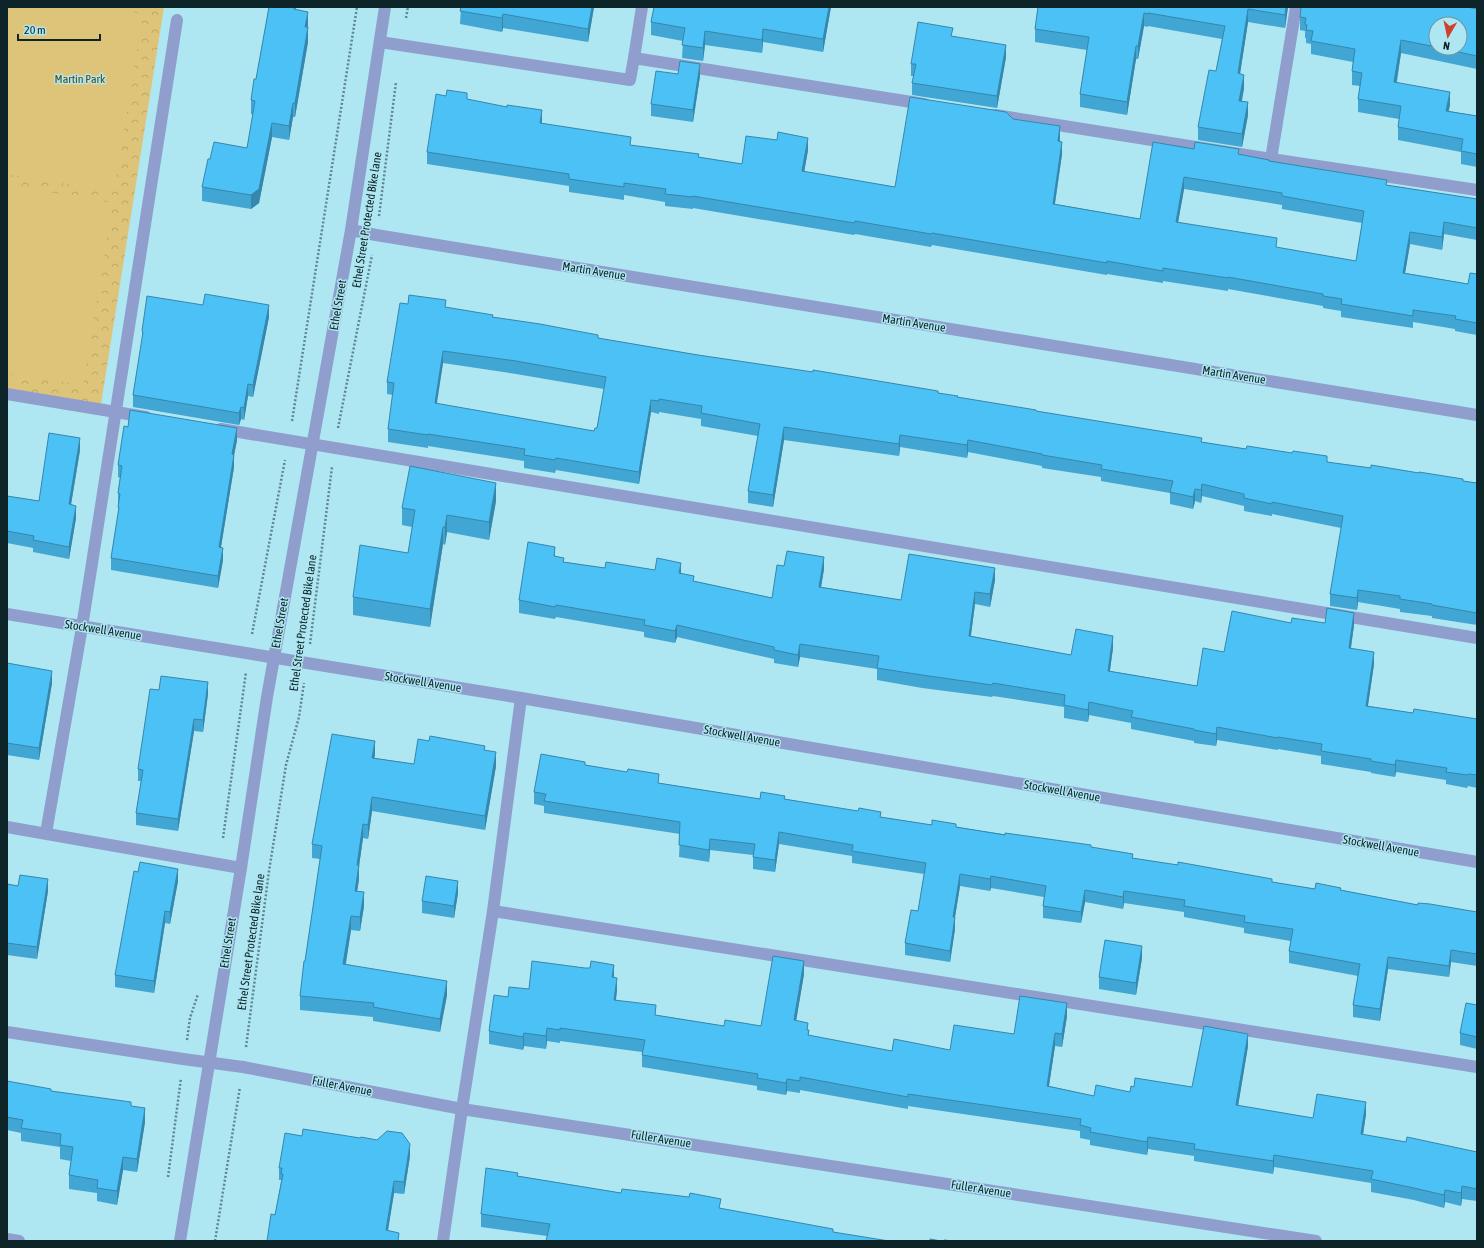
<svg xmlns="http://www.w3.org/2000/svg" width="1484" height="1248" font-family="'Asap Condensed',sans-serif">
	<style>
		.park { fill: url(#park-crowns) }
		.garden { fill: #ddc478 }
		.lines { fill: none; stroke-linecap: round; stroke-linejoin: round }
		.path { stroke: #5f878f; stroke-width: 2.5; stroke-dasharray: 2 2; stroke-linecap: butt }
		.lane { stroke: #909ecd; stroke-width: 12 }
		.street { stroke: #909ecd; stroke-width: 12 }
		.wall { fill: #41a6d3; fill-rule: evenodd }
		.shaded-wall { fill: #3587ac }
		.building { fill: #4cc1f5; stroke: #3587ac; fill-rule: evenodd }
		.labels { text-anchor: middle; dominant-baseline: central; stroke-width: 3; stroke-linejoin: round; paint-order: stroke }
		.park-label { font-size: 12px; fill: #58480e; stroke: #aee6f1 }
		.street-label { font-size: 12px; fill: #0d2428; stroke: #aee6f1 }
	</style>
	<defs>
		<pattern id="park-crowns" width="20" height="18" patternUnits="userSpaceOnUse"><rect width="20" height="18" fill="#ddc478"/><path d="M2 6a3 3 0 1 1 6 0M12 15a3 3 0 1 1 6 0" fill="none" stroke="#bca868"/></pattern>
	</defs>
	<rect width="100%" height="100%" fill="#aee6f1"/>
	<polygon class="park" points="7,7 164,7 101,404 7,388"/>
	<g class="garden">
		<polygon points="7,7 103,7 143,14 114,192 7,174"/>
		<polygon points="7,185 113,203 83,385 7,373"/>
	</g>
	<g class="lines">
		<g class="path">
			<polyline points="406,18 408,7"/>
			<polyline points="379,216 396,82"/>
			<polyline points="292,421 357,7"/>
			<polyline points="338,428 372,255"/>
			<polyline points="252,634 285,460"/>
			<polyline points="310,644 332,467"/>
			<polyline points="223,838 246,672"/>
			<polyline points="187,1040 190,1018 198,994"/>
			<polyline points="246,1047 269,871 286,765 299,717 304,683"/>
			<polyline points="168,1177 181,1078"/>
			<polyline points="215,1241 240,1087"/>
		</g>
		<g class="lane">
			<polyline points="380,42 630,80 634,58 924,104"/>
			<polyline points="634,58 642,7"/>
			<polyline points="995,115 1271,159 1477,190"/>
			<polyline points="1271,159 1296,7"/>
			<polyline points="7,394 146,417"/>
			<polyline points="221,429 1477,638"/>
			<polyline points="7,827 241,868"/>
			<polyline points="46,833 82,627 177,20"/>
			<polyline points="493,911 1477,1067"/>
			<polyline points="7,1239 19,1241"/>
			<polyline points="443,1241 462,1109 493,911 521,698"/>
		</g>
		<g class="street">
			<polyline points="351,230 376,235 1477,415"/>
			<polyline points="7,614 521,698 1477,862"/>
			<polyline points="7,1032 183,1059 243,1067 462,1109 1316,1241"/>
			<polyline points="180,1241 241,868 267,697 351,230 385,7"/>
		</g>
	</g>
	<g class="wall">
		<polygon points="269,7 296,7 296,10 308,12 308,42 295,117 293,117 289,140 272,137 259,203 251,209 202,201 202,187 210,159 247,148 253,115 251,114 251,100 256,79"/>
		<polygon points="461,7 594,7 588,42 503,28 502,32 460,24"/>
		<polygon points="654,7 831,7 823,52 763,42 762,53 705,45 703,61 682,58 683,41 651,35 651,22"/>
		<polygon points="1038,7 1288,7 1285,28 1248,22 1240,74 1244,88 1242,101 1248,115 1242,147 1198,140 1198,127 1216,71 1222,39 1148,26 1148,27 1144,26 1138,59 1136,59 1127,115 1080,107 1080,94 1087,50 1035,42 1035,29"/>
		<path d="M1477 9V69L1401 53 1397 82 1450 105 1448 111 1477 116V167L1461 164V152L1398 140V127L1399 119 1358 112V99L1360 86 1352 85V71L1353 62 1311 54V44L1306 43V38H1305V31L1300 30V17ZM1436 24 1460 48H1436Z"/>
		<polygon points="953,36 1006,57 997,108 912,95 912,83 914,76 911,76 911,64"/>
		<polygon points="700,76 693,122 651,116 651,104"/>
		<path d="M446 96 467 99 542 123 631 145 699 157 742 164 808 150 804 172 895 187 1013 119 1060 138V142L1062 154 1055 204 1140 219 1194 149 1239 154 1387 185 1477 199V240L1444 234 1442 250 1410 244 1405 273 1468 284 1477 274V335L1455 331V329L1413 322V328L1341 317V311L1323 308V306L1228 289V291L1163 281V283L1107 274V275L932 245 931 247 855 234 854 235 693 208V209L665 206V202L624 195V200L569 192V186L427 164V152ZM1184 189 1282 205V209L1362 223 1356 261 1277 248 1178 222Z"/>
		<path d="M408 304 446 307 493 317 598 338 698 355 938 393 958 398 1202 442 1327 462 1477 483V625L1432 618V616L1400 612V609L1358 602 1357 610 1330 606V594L1341 528 1272 514V516L1244 511V506L1202 496 1201 503 1195 501 1193 509 1170 504V493L1101 481V477L1042 468V466L968 452 967 458 900 447 899 456 784 440 773 507 748 503V491L758 436 701 426V419L659 412V414L651 412 639 484 556 470 555 473 524 468V461L428 446V448L388 442V429L393 395 387 394V382ZM443 363 516 374 604 389 597 428 594 431 436 404Z"/>
		<polygon points="269,317 253,397 248,396 244,420 241,419 239,425 133,407 133,395 142,343 142,331"/>
		<polygon points="237,440 234,455 234,467 221,547 223,560 218,588 111,570 111,558 118,515 118,493 120,478 118,477 118,465"/>
		<polygon points="80,450 71,505 76,518 69,559 33,552 33,548 7,543 7,496 39,501"/>
		<polygon points="496,501 489,540 447,532 445,545 443,544 430,627 353,615 353,597 408,553 412,527 402,525 402,508"/>
		<polygon points="555,556 564,562 605,568 655,570 681,574 694,581 772,598 784,566 824,569 821,587 901,600 995,580 990,607 975,604 971,636 1071,655 1113,648 1110,671 1197,686 1224,652 1291,623 1325,623 1354,625 1351,648 1374,664 1368,706 1413,713 1477,719 1477,788 1468,786 1467,788 1446,784 1446,780 1396,772 1395,777 1371,773 1371,772 1321,764 1321,756 1278,749 1278,750 1217,740 1216,746 1194,743 1194,741 1131,729 1131,723 1089,715 1088,722 1064,718 1064,707 993,696 992,697 922,688 877,680 877,669 800,657 798,667 774,663 774,659 677,637 675,643 644,637 644,632 556,617 555,619 519,613 519,600"/>
		<polygon points="7,663 52,683 39,760 7,755"/>
		<polygon points="159,690 208,694 203,732 194,731 178,831 136,825 136,813 141,781 138,781 138,769"/>
		<polygon points="485,750 496,766 485,830 372,811 368,839 363,838 359,866 359,879 357,891 364,906 360,931 351,930 346,964 447,995 440,1032 373,1021 373,1017 300,1010 300,996 320,859 312,858 312,844 375,755 374,758 414,764"/>
		<polygon points="585,765 659,783 760,799 785,799 881,817 932,825 956,827 1091,847 1133,858 1272,882 1315,889 1341,890 1418,905 1477,912 1477,966 1451,962 1449,977 1388,969 1380,1021 1353,1017 1353,1005 1358,976 1289,963 1289,951 1291,941 1244,933 1244,928 1184,917 1184,912 1124,903 1123,909 1085,902 1081,923 1043,918 1043,906 1044,897 991,888 990,891 960,886 955,917 955,929 950,962 905,955 905,943 918,911 924,874 852,863 852,856 779,844 775,872 753,869 753,855 710,850 709,862 679,857 680,834 544,813 544,806 534,804 534,792"/>
		<polygon points="178,881 170,924 165,923 154,993 115,987 115,975"/>
		<polygon points="7,884 48,891 37,959 7,955"/>
		<polygon points="458,893 454,918 422,913 422,901"/>
		<polygon points="1142,958 1136,995 1099,989 1099,977"/>
		<polygon points="804,974 796,1021 808,1030 809,1036 892,1051 950,1050 1014,1034 1067,1016 1062,1047 1055,1046 1049,1086 1094,1096 1130,1092 1134,1087 1192,1087 1248,1046 1238,1106 1313,1118 1366,1114 1363,1135 1406,1142 1477,1152 1477,1201 1462,1199 1461,1206 1445,1202 1444,1208 1414,1200 1371,1192 1371,1183 1274,1167 1273,1174 1194,1161 1194,1156 1148,1149 1147,1155 1090,1145 1090,1140 1080,1138 1080,1131 908,1106 908,1109 800,1090 800,1093 787,1091 786,1095 757,1090 757,1086 642,1067 642,1052 560,1041 560,1043 547,1041 546,1049 524,1046 523,1050 489,1044 489,1031 508,997 529,989 614,977 617,990 616,1000 656,1015 724,1026 761,1026"/>
		<polygon points="1477,1005 1477,1049 1460,1045 1460,1033"/>
		<polygon points="7,1081 51,1091 131,1106 145,1122 137,1172 123,1170 117,1205 97,1201 97,1193 69,1189 69,1175 71,1161 60,1159 60,1147 21,1141 21,1133 7,1130"/>
		<polygon points="410,1156 404,1194 394,1193 388,1231 399,1241 275,1215 281,1182 281,1180 279,1180 279,1168"/>
		<polygon points="518,1176 621,1193 721,1199 547,1236 481,1227 481,1214"/>
	</g>
	<g class="shaded-wall">
		<polygon points="592,7 594,7 588,42 588,29"/>
		<polygon points="829,7 831,7 823,52 823,39"/>
		<polygon points="1286,7 1288,7 1285,28 1285,15"/>
		<polygon points="1248,9 1248,22 1238,86 1238,73"/>
		<polygon points="308,12 308,26 305,41 305,27"/>
		<polygon points="1144,13 1144,26 1138,59 1138,46"/>
		<polygon points="503,14 503,28 502,32 502,18"/>
		<polygon points="308,27 308,42 295,117 295,103"/>
		<polygon points="763,29 763,42 762,53 762,40"/>
		<polygon points="705,31 705,45 703,61 703,48"/>
		<polygon points="1401,40 1401,53 1394,95 1394,82"/>
		<polygon points="1006,45 1006,57 997,108 997,96"/>
		<polygon points="1136,46 1136,59 1127,115 1127,102"/>
		<polygon points="700,64 700,76 693,122 693,110"/>
		<polygon points="1244,75 1244,88 1239,114 1239,101"/>
		<polygon points="1450,92 1450,105 1446,124 1446,111"/>
		<polygon points="1248,102 1248,115 1242,147 1242,134"/>
		<polygon points="293,103 293,117 289,140 289,126"/>
		<polygon points="542,110 542,122 540,135 540,123"/>
		<polygon points="272,123 272,137 259,203 251,209 251,195"/>
		<polygon points="1060,126 1060,138 1058,154 1058,141"/>
		<polygon points="808,138 808,150 802,184 802,171"/>
		<polygon points="1062,142 1062,154 1053,216 1053,204"/>
		<polygon points="1184,177 1184,189 1176,234 1176,222"/>
		<polygon points="1444,222 1444,234 1442,250 1442,237"/>
		<polygon points="1410,232 1410,244 1403,285 1403,273"/>
		<polygon points="269,305 269,317 253,397 253,385"/>
		<polygon points="443,351 443,363 435,416 435,403"/>
		<polygon points="248,384 248,396 244,420 244,408"/>
		<polygon points="651,400 651,412 639,484 639,472"/>
		<polygon points="241,407 241,419 239,425 239,413"/>
		<polygon points="784,427 784,440 773,507 773,495"/>
		<polygon points="237,428 237,440 232,466 232,454"/>
		<polygon points="900,435 900,447 899,456 899,444"/>
		<polygon points="80,438 80,450 69,516 69,504"/>
		<polygon points="968,440 968,452 967,458 967,445"/>
		<polygon points="234,455 234,467 219,559 219,547"/>
		<polygon points="496,483 496,501 489,540 489,522"/>
		<polygon points="1202,484 1202,496 1201,503 1201,490"/>
		<polygon points="1195,489 1195,501 1193,509 1193,497"/>
		<polygon points="76,506 76,518 69,559 69,547"/>
		<polygon points="447,515 447,532 445,545 445,527"/>
		<polygon points="443,527 443,544 430,627 430,609"/>
		<polygon points="555,547 555,559 554,556"/>
		<polygon points="223,548 223,560 218,588 218,576"/>
		<polygon points="824,557 824,569 819,599 819,587"/>
		<polygon points="681,563 681,575 679,573"/>
		<polygon points="995,568 995,580 990,607 990,594"/>
		<polygon points="1358,590 1358,602 1357,610 1357,598"/>
		<polygon points="975,592 975,604 969,648 969,636"/>
		<polygon points="1354,613 1354,625 1349,660 1349,648"/>
		<polygon points="677,625 677,637 675,643 675,631"/>
		<polygon points="1113,636 1113,648 1108,683 1108,671"/>
		<polygon points="800,644 800,657 798,667 798,655"/>
		<polygon points="1374,652 1374,664 1366,718 1366,706"/>
		<polygon points="52,671 52,683 39,760 39,748"/>
		<polygon points="208,682 208,694 203,732 203,720"/>
		<polygon points="1089,702 1089,715 1088,722 1088,710"/>
		<polygon points="194,719 194,731 178,831 178,819"/>
		<polygon points="1217,727 1217,740 1216,746 1216,734"/>
		<polygon points="375,741 375,755 372,771 372,758"/>
		<polygon points="496,752 496,766 485,830 485,816"/>
		<polygon points="1396,760 1396,772 1395,777 1395,765"/>
		<polygon points="372,797 372,811 368,839 368,825"/>
		<polygon points="363,824 363,838 359,866 359,879 355,905 355,891 357,865"/>
		<polygon points="779,832 779,844 775,872 775,860"/>
		<polygon points="710,839 710,850 709,862 709,850"/>
		<polygon points="178,869 178,881 170,924 170,912"/>
		<polygon points="960,874 960,886 953,929 953,917"/>
		<polygon points="991,876 991,888 990,891 990,879"/>
		<polygon points="48,879 48,891 37,959 37,947"/>
		<polygon points="458,881 458,893 454,918 454,906"/>
		<polygon points="1085,890 1085,902 1081,923 1081,912"/>
		<polygon points="1124,891 1124,903 1123,909 1123,897"/>
		<polygon points="364,892 364,906 360,931 360,917"/>
		<polygon points="165,911 165,923 154,993 154,981"/>
		<polygon points="351,916 351,930 343,978 343,964"/>
		<polygon points="955,917 955,929 950,962 950,951"/>
		<polygon points="1142,946 1142,958 1136,995 1136,983"/>
		<polygon points="1451,950 1451,962 1449,977 1449,966"/>
		<polygon points="1388,957 1388,969 1380,1021 1380,1009"/>
		<polygon points="804,961 804,974 794,1033 794,1020"/>
		<polygon points="614,965 614,977 612,977"/>
		<polygon points="617,978 617,990 614,1012 614,1000"/>
		<polygon points="447,981 447,995 440,1032 440,1019"/>
		<polygon points="1067,1003 1067,1016 1062,1047 1062,1034"/>
		<polygon points="547,1028 547,1041 546,1049 546,1036"/>
		<polygon points="524,1033 524,1046 523,1050 523,1037"/>
		<polygon points="1055,1033 1055,1046 1047,1098 1047,1086"/>
		<polygon points="1248,1034 1248,1046 1236,1118 1236,1105"/>
		<polygon points="787,1079 787,1091 786,1095 786,1083"/>
		<polygon points="1366,1102 1366,1114 1361,1147 1361,1134"/>
		<polygon points="145,1108 145,1122 137,1172 137,1159"/>
		<polygon points="1148,1137 1148,1149 1147,1155 1147,1142"/>
		<polygon points="410,1144 410,1156 404,1194 404,1182"/>
		<polygon points="1274,1155 1274,1167 1273,1174 1273,1161"/>
		<polygon points="123,1157 123,1170 117,1205 117,1191"/>
		<polygon points="394,1181 394,1193 386,1241 386,1230"/>
		<polygon points="1462,1186 1462,1199 1461,1206 1461,1193"/>
		<polygon points="1445,1190 1445,1202 1444,1208 1444,1195"/>
	</g>
	<g class="building">
		<polygon points="269,7 294,7 294,9 308,12 305,27 308,27 295,103 293,103 289,126 272,123 259,189 251,195 202,187 208,159 210,159 214,142 247,148 255,101 251,100 254,79 256,79"/>
		<polygon points="461,7 592,7 588,29 503,14 502,18 460,11"/>
		<polygon points="654,7 829,7 823,39 763,29 762,40 705,31 703,48 682,45 685,28 651,22"/>
		<polygon points="1038,7 1286,7 1285,15 1248,9 1238,73 1244,75 1239,101 1248,102 1242,134 1198,127 1209,70 1216,71 1225,26 1148,13 1148,14 1144,13 1138,46 1136,46 1127,102 1080,94 1089,37 1035,29"/>
		<polygon points="1301,7 1467,7 1477,9 1477,56 1439,48 1460,48 1460,24 1436,24 1436,47 1401,40 1394,82 1450,92 1446,111 1477,116 1477,154 1461,151 1463,139 1398,127 1401,106 1358,99 1362,73 1352,71 1355,49 1311,41 1313,31 1306,30 1307,25 1305,24 1306,18 1300,17"/>
		<polygon points="918,22 953,28 951,36 1006,45 997,96 912,83 916,64 911,64"/>
		<polygon points="680,61 700,64 693,110 651,104 656,71 678,74"/>
		<path d="M447 90 467 93V99L507 107V105L542 110 540 123 631 137 630 145 699 154 698 157 742 164 746 136 777 140 778 132 808 138 802 171 895 187 910 97 1006 112 1013 119 1060 126 1058 141 1062 142 1053 204 1140 219 1153 142 1194 149 1195 142 1239 149 1238 154 1269 160V161L1387 180 1386 185 1477 199V228L1444 222 1442 237 1410 232 1403 273 1468 284 1470 273 1477 274V323L1455 319 1456 316 1413 310V316L1341 304 1342 299 1323 296V294L1228 277V278L1163 268V271L1107 261V263L932 233 931 234 855 221 854 223 693 196V197L665 194 666 189 624 183V187L569 179V174L427 152 436 94 446 96ZM1184 177 1282 193V196L1364 211 1356 261 1276 247 1277 238 1176 222Z"/>
		<polygon points="205,294 269,305 253,385 248,384 244,408 241,407 239,413 133,395 143,332 142,331 147,296 203,305"/>
		<path d="M409 295 446 300 445 307 493 315 492 317 540 324 598 335V338L698 355 813 372V370L938 391V393L958 396 957 397 1036 410V411L1202 438 1201 442 1246 449 1247 446 1292 453 1293 451 1327 456V462L1371 468V465L1419 473V472L1463 479V481L1477 483V613L1432 605V604L1400 599V596L1358 590 1357 598 1330 594 1343 516 1272 502V504L1244 498V494L1202 484 1201 490 1195 489 1193 497 1170 492 1173 481 1101 469 1102 465 1042 455V454L968 440 967 445 900 435 899 444 784 427 773 495 748 491 760 424 701 413 702 406 659 399V401L651 400 639 472 556 458 555 460 524 455 525 449 428 434V435L388 429 394 383 387 382 400 303 408 304ZM443 351 516 361 606 377 597 428H595L594 431 435 403Z"/>
		<polygon points="130,410 237,428 232,454 234,455 219,547 223,548 218,576 111,558 119,507 118,507 120,494 118,493 122,466 118,465 124,426 128,427"/>
		<polygon points="49,433 80,438 69,504 76,506 69,547 33,540 34,536 7,531 7,496 39,501"/>
		<polygon points="410,466 496,483 489,522 447,515 445,527 443,527 430,609 353,597 360,545 408,553 415,510 402,508"/>
		<polygon points="528,542 555,547 554,556 564,558 563,562 605,568 606,562 655,570 657,558 681,563 679,573 694,576 693,581 772,598 777,565 784,566 787,551 824,557 819,587 901,600 909,554 995,568 990,594 975,592 969,636 1071,655 1076,629 1113,636 1108,671 1197,686 1203,648 1224,652 1232,611 1291,623 1292,618 1325,623 1327,608 1354,613 1349,648 1374,652 1366,706 1413,713 1414,709 1477,719 1477,775 1468,774 1467,775 1446,772 1447,768 1396,760 1395,765 1371,761 1371,759 1321,751 1322,744 1278,737 1278,738 1217,727 1216,734 1194,730 1194,729 1131,717 1133,711 1089,702 1088,710 1064,705 1065,695 993,683 992,685 922,675 877,668 879,656 800,644 798,655 774,650 774,647 677,625 675,631 644,625 645,620 556,605 555,607 519,600"/>
		<polygon points="7,663 52,671 39,748 7,743"/>
		<polygon points="161,676 208,682 203,720 194,719 178,819 136,813 143,770 138,769 150,689 159,690"/>
		<polygon points="332,734 375,741 372,758 414,764 418,739 429,741 430,736 485,746 484,750 496,752 485,816 372,797 368,825 363,824 357,865 359,865 355,891 364,892 360,917 351,916 343,964 447,981 440,1019 373,1007 374,1003 300,996 304,961 305,961 322,846 312,844"/>
		<polygon points="541,754 585,762 585,765 627,772 628,769 659,774 658,783 760,799 761,792 785,796 784,799 858,811 859,808 881,812 880,817 932,825 932,820 956,824 956,827 1005,835 1005,833 1091,845 1091,847 1133,854 1132,858 1178,865 1178,862 1272,879 1272,882 1315,889 1316,883 1341,888 1340,890 1418,905 1418,903 1430,904 1477,912 1477,954 1451,950 1449,966 1388,957 1380,1009 1353,1005 1360,964 1289,951 1293,929 1244,922 1245,916 1184,906 1185,900 1124,891 1123,897 1085,890 1081,912 1043,906 1046,886 991,876 990,879 960,874 953,917 955,917 950,951 905,943 911,910 918,911 926,863 852,851 853,845 779,832 775,860 753,857 755,844 710,839 709,850 679,845 680,822 544,801 546,794 534,792"/>
		<polygon points="140,862 178,869 170,912 165,911 154,981 115,975 134,871 138,872"/>
		<polygon points="20,875 48,879 37,947 7,943 7,884 18,886"/>
		<polygon points="426,876 458,881 454,906 422,901"/>
		<polygon points="1105,940 1142,946 1136,983 1099,977"/>
		<polygon points="773,956 804,961 794,1020 808,1023 807,1030 809,1030 808,1035 892,1051 894,1039 950,1050 954,1025 1014,1034 1020,996 1067,1003 1062,1034 1055,1033 1047,1086 1094,1096 1096,1085 1130,1092 1131,1086 1134,1087 1135,1078 1192,1087 1204,1026 1248,1034 1236,1105 1313,1118 1317,1094 1366,1102 1361,1134 1406,1142 1407,1137 1477,1152 1477,1189 1462,1186 1461,1193 1445,1190 1444,1195 1414,1188 1371,1179 1373,1171 1274,1155 1273,1161 1194,1149 1195,1144 1148,1137 1147,1142 1090,1132 1091,1128 1080,1125 1081,1119 908,1094 908,1097 800,1077 800,1081 787,1079 786,1083 757,1078 758,1074 642,1055 645,1040 560,1028 560,1030 547,1028 546,1036 524,1033 523,1037 489,1031 494,995 508,997 509,987 529,989 532,961 585,968 590,968 591,961 614,965 612,977 617,978 614,1000 656,1005 655,1015 724,1026 725,1020 761,1026"/>
		<polygon points="1466,1003 1477,1005 1477,1037 1460,1033"/>
		<polygon points="7,1081 51,1089 51,1091 131,1102 131,1106 145,1108 137,1159 123,1157 117,1191 97,1188 98,1180 69,1175 73,1147 60,1145 61,1134 21,1128 23,1120 7,1117"/>
		<polygon points="303,1129 360,1138 361,1137 377,1140 387,1131 402,1133 410,1144 404,1182 394,1181 386,1230 399,1233 398,1241 267,1241 271,1214 275,1215 283,1174 281,1174 282,1168 279,1168 285,1133 302,1136"/>
		<polygon points="486,1168 518,1173 517,1176 621,1193 622,1189 689,1197 690,1193 721,1199 719,1208 833,1229 833,1232 889,1241 546,1241 550,1224 481,1214"/>
		<polygon points="930,1239 941,1241 930,1241"/>
		<polygon points="944,1240 953,1241 943,1241"/>
	</g>
	<g class="labels">
		<g class="park-label">
			<text x="80" y="79">Martin Park</text>
		</g>
		<g class="street-label">
			<text transform="translate(367 220) rotate(-81)">Ethel Street Protected Bike lane</text>
			<text transform="translate(594 271) rotate(9)">Martin Avenue</text>
			<text transform="translate(338 305) rotate(-80)">Ethel Street</text>
			<text transform="translate(914 323) rotate(9)">Martin Avenue</text>
			<text transform="translate(1234 375) rotate(9)">Martin Avenue</text>
			<text transform="translate(280 623) rotate(-80)">Ethel Street</text>
			<text transform="translate(303 623) rotate(-82)">Ethel Street Protected Bike lane</text>
			<text transform="translate(103 630) rotate(9)">Stockwell Avenue</text>
			<text transform="translate(423 682) rotate(9)">Stockwell Avenue</text>
			<text transform="translate(742 736) rotate(10)">Stockwell Avenue</text>
			<text transform="translate(1062 791) rotate(10)">Stockwell Avenue</text>
			<text transform="translate(1381 846) rotate(10)">Stockwell Avenue</text>
			<text transform="translate(251 942) rotate(-82)">Ethel Street Protected Bike lane</text>
			<text transform="translate(228 943) rotate(-81)">Ethel Street</text>
			<text transform="translate(342 1086) rotate(11)">Fuller Avenue</text>
			<text transform="translate(661 1139) rotate(9)">Fuller Avenue</text>
			<text transform="translate(981 1189) rotate(9)">Fuller Avenue</text>
		</g>
	</g>
	<rect width="1484" height="1248" fill="none" stroke="#0d2428" stroke-width="16"/>
	<g transform="translate(1448 36) rotate(189)"><circle r="19" fill="#aee6f1" stroke="#6e98a1"/>
	<path d="M0-3L7 15L0 10L-7 15Z" fill="#ce422d"/>
	<text y="-6" font-size="11" font-weight="bold" text-anchor="middle" fill="#0d2428">N</text>
	</g>
	<path d="M18 34v6h82v-6" fill="none" stroke="#0d2428" stroke-width="2"/>
	<text x="24" y="34" font-size="12" fill="#0d2428" stroke="#aee6f1" stroke-width="3" paint-order="stroke">20 m</text>
</svg>
